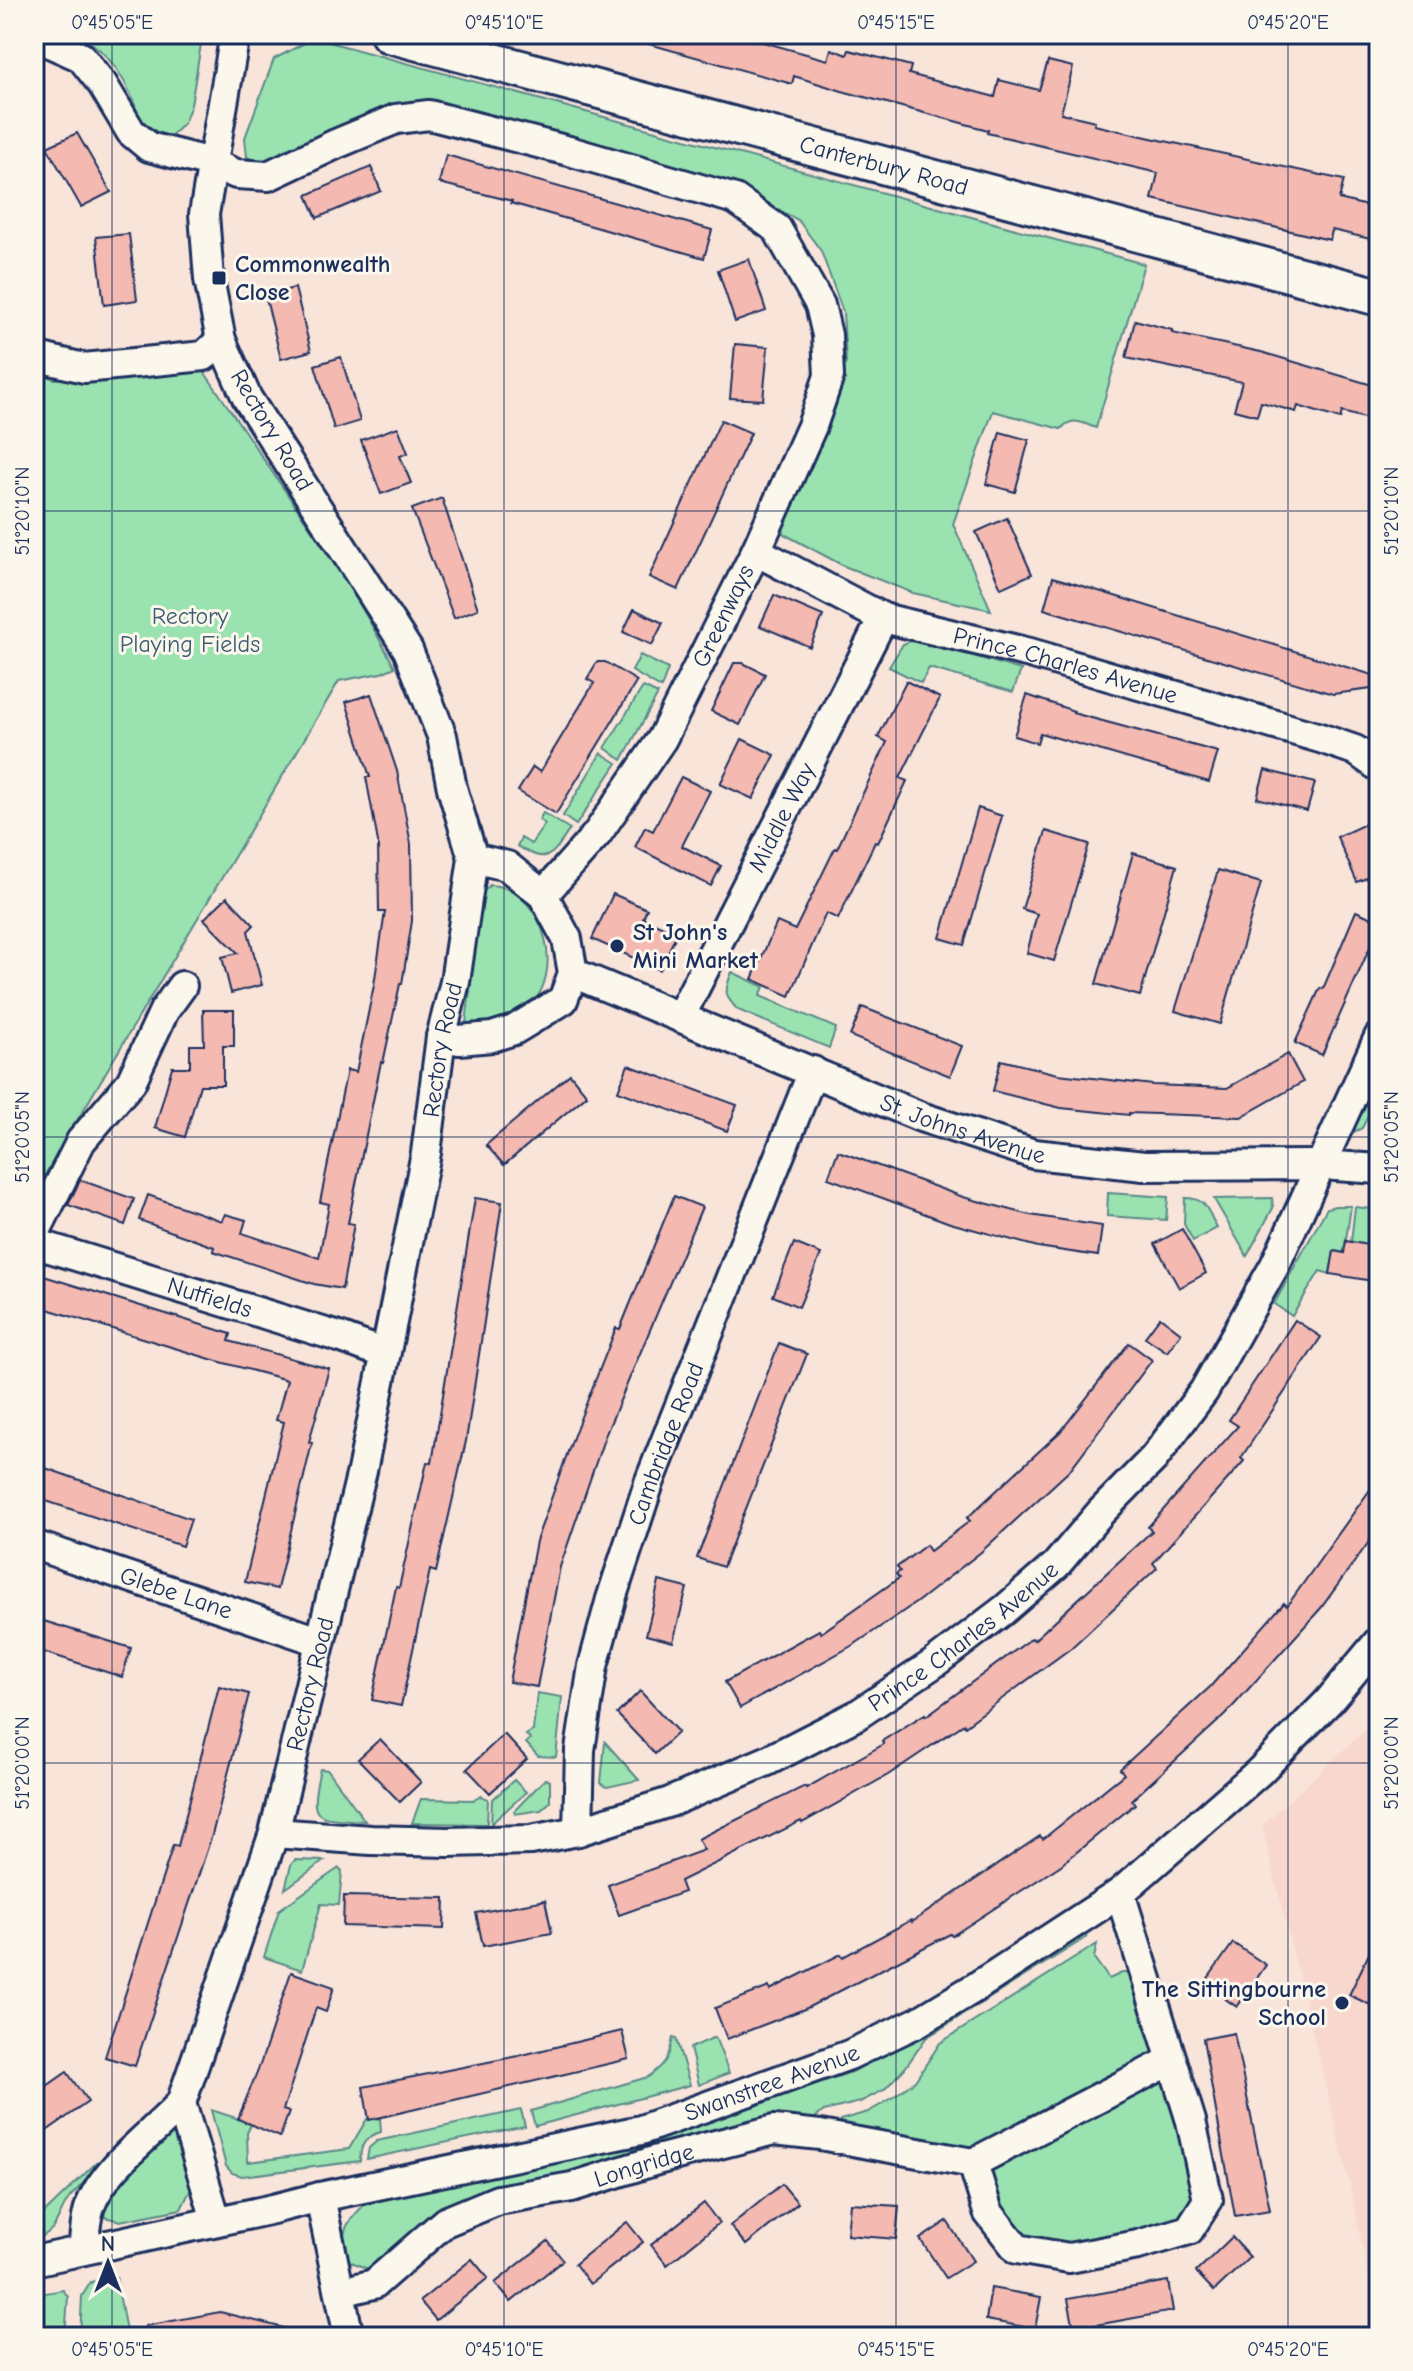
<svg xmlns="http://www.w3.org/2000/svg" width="1413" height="2371" font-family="'Comic Neue',sans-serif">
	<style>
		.built { fill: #f8d7ce }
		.green { fill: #9ae3b1; stroke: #5a8988; stroke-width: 2 }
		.building { fill: #f4b9b1; stroke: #1b2f5e; stroke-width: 2 }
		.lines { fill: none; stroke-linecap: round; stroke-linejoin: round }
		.minor-casing { stroke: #1b2f5e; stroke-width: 34 }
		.major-casing { stroke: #1b2f5e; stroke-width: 42 }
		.minor { stroke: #fbf7ec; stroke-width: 28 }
		.major { stroke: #fbf7ec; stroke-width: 36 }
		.ticks { fill: none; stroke: #1b2f5e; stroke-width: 2; stroke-opacity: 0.45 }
		.poi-dot { fill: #1b2f5e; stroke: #fbf7ec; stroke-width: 3 }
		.labels { text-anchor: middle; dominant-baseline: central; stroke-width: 6; stroke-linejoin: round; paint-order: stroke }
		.street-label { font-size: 24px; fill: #1b2f5e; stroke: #fbf7ec }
		.poi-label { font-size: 24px; font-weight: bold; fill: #1b2f5e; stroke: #fbf7ec; text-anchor: start }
		.park-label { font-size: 24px; fill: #3b5c73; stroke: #fbf7ec }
		.neatline { fill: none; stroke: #1b2f5e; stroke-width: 3 }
		.ticks-label { font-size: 20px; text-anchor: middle; fill: #1b2f5e }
	</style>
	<rect width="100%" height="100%" fill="#f9e4da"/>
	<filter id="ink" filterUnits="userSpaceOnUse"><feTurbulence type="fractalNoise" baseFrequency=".0125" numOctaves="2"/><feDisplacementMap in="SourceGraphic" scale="16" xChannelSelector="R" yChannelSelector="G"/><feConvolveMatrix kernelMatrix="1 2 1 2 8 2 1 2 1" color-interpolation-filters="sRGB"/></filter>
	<g filter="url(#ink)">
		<polygon class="built" points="1379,1717 1379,2328 1349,2181 1262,1826"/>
		<g class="green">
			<path d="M76 34H195L202 38 191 105 184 123 169 138 140 123C132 87 110 50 76 34Z"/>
			<path d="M314 38 1144 264 1096 428C1082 423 1072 416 1061 429L993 411 953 524 991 610 913 593 844 566 784 534 781 512 846 361 843 312 821 251 798 220 732 185 435 108 276 163H260L247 157 245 138 274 59Z"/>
			<polygon points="34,370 54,379 203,370 349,585 395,667 381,673 339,681 34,1193"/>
			<polygon points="916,639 1021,670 1013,692 929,668 921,683 889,667 903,644"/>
			<polygon points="640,655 668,669 661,688 632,671"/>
			<polygon points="643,687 658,694 622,760 605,748"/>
			<polygon points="601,753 617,763 576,825 563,816"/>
			<path d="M543 813 570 829C551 857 549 865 517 846L521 838 531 844 545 824 539 820Z"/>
			<path d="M490 885C548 888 570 986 519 1014 514 1017 507 1018 501 1020 487 1024 479 1028 466 1023L482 893Z"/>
			<path d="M732 972 764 987 760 996 836 1028 829 1048 738 1010C724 996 724 991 732 972Z"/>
			<polygon points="1379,1070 1379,1095 1362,1128 1354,1132 1351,1128"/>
			<polygon points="1108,1193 1168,1197 1166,1220 1107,1216"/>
			<path d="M1185 1198C1207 1198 1207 1210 1217 1228L1193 1241 1184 1224Z"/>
			<polygon points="1272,1198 1273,1208 1247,1256 1214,1199"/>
			<polygon points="1335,1206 1351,1206 1344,1253 1334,1251 1330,1274 1320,1271 1292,1316 1274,1304 1327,1208"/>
			<polygon points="1355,1207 1379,1210 1379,1247 1351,1242"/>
			<polygon points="537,1693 562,1697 556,1757 538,1756 526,1743 530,1739 526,1735 533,1731"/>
			<polygon points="605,1742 639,1780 607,1787 601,1783"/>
			<path d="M320 1769 328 1770 365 1821C314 1817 308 1823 320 1769Z"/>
			<polygon points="545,1779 550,1781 550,1802 541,1810 515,1814 514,1811"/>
			<polygon points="514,1780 526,1792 491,1824 492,1800"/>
			<polygon points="481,1796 488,1799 487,1824 412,1823 421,1799 474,1800"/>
			<polygon points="295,1860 324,1861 285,1889 291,1865"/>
			<polygon points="339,1868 342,1871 339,1905 321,1904 302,1970 264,1957 279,1910"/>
			<path d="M1084 1936 1087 1937 926 2038 905 2068 884 2090 860 2102 824 2111 805 2126 567 2174 379 2265 368 2269 349 2261C338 2232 345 2225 365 2204L644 2143 854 2071Z"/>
			<polygon points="1097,1944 1094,1958 1109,1979 1122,1973 1131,1973 1208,2200 1138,2245 1017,2249 976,2154 838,2127 840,2120 868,2112 889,2100 915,2081 940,2043"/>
			<polygon points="715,2037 729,2073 699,2085 690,2048"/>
			<path d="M673 2038 676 2039 690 2085 535 2126 531 2111 648 2077C665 2065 669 2058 673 2038Z"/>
			<path d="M211 2110 252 2123 247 2133 248 2162 349 2149 367 2119 380 2118 381 2132C365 2136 360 2146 360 2161L242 2176 232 2173 226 2166Z"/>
			<polygon points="521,2110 525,2126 367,2159 369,2148 377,2141"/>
			<polygon points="171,2131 179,2137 192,2187 181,2209 120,2221 105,2217 100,2211 99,2198"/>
			<path d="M98 2161 102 2164C92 2175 80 2186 70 2197 56 2215 60 2232 34 2239V2223Z"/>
			<polygon points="116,2277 127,2337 80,2337 82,2296 91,2282"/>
			<polygon points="63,2290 68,2297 65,2337 34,2337 34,2295"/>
		</g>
		<g class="building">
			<polygon points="636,34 734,34 828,60 831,49 847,55 849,50 911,66 909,74 995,97 999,80 1039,90 1048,61 1073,67 1061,113 1095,121 1094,125 1151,138 1344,180 1339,199 1379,209 1379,241 1332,230 1330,240 1152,199 1158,173 987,133 988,130 842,91 794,76 792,84 635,40"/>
			<polygon points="77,133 111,192 81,207 47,147"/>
			<polygon points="446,155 712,230 704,258 511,203 512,201 439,183"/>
			<polygon points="371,167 381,191 317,218 307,195"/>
			<polygon points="129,234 137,300 104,305 96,237"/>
			<polygon points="749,259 766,311 735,322 718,270"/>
			<polygon points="295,288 311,351 281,359 265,295"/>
			<polygon points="1135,320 1172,330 1172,333 1261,352 1379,387 1379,422 1342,412 1340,419 1298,406 1296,412 1261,402 1257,416 1234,410 1242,382 1126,358"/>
			<polygon points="735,344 768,347 763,400 730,398"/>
			<polygon points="341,357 360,421 334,429 315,365"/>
			<polygon points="721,420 751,433 678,590 649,577"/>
			<polygon points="398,427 408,453 400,456 411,483 381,494 361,440"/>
			<polygon points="1000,432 1029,440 1015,492 986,484"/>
			<polygon points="442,498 478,609 454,618 412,509"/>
			<polygon points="1007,518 1032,574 1001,588 976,532"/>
			<polygon points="1053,577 1379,677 1379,688 1333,694 1044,609"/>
			<polygon points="774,595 823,616 810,647 760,626"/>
			<polygon points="634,609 663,623 652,645 623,632"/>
			<polygon points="597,662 605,662 637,681 556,814 518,791 533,767 540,772 594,683 587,679"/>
			<polygon points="734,663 743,663 765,674 740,725 711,711"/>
			<polygon points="906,681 940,698 900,778 907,781 878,843 875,842 838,919 826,913 790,996 752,979 777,922 795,930 835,848 837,849 887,742 878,737"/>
			<polygon points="371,694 397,771 411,844 412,921 402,984 400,984 383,1063 381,1062 348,1223 354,1224 342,1289 314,1284 213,1251 214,1247 139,1220 148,1195 222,1221 225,1214 246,1220 242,1233 319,1258 329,1204 320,1202 347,1070 356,1072 374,985 385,912 379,912 378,842 366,777 370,777 346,702"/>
			<polygon points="1027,695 1074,711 1073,713 1218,752 1209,782 1040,733 1037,743 1014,736"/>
			<polygon points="742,739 775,755 753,799 720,784"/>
			<polygon points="1265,770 1315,783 1307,811 1257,798"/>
			<polygon points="681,777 710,791 682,846 721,866 711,886 635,847 645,827 653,831"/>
			<polygon points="978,808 1002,816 964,945 940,938"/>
			<polygon points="1365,824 1379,855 1379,873 1357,882 1337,837"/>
			<polygon points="1046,831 1089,844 1054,961 1027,953 1037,914 1022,909"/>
			<polygon points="1133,853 1177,866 1140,996 1096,984"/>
			<polygon points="1218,870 1261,883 1220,1024 1175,1011"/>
			<polygon points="613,894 647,909 643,918 677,933 660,970 592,939"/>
			<polygon points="227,897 254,925 248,931 262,985 231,993 222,957 238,953 204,919"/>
			<polygon points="1356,911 1379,921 1379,927 1322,1055 1295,1043 1320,988 1323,989"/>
			<polygon points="862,1007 962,1046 950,1076 850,1036"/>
			<polygon points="203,1010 234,1010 234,1046 223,1046 223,1085 200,1085 185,1137 155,1128 172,1067 190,1067 190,1045 204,1045"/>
			<polygon points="1288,1054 1303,1082 1241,1117 1129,1113 1129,1115 1061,1108 993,1091 1001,1060 1058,1074 1153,1085 1227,1088"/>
			<polygon points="628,1065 737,1105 727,1131 618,1091"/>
			<polygon points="570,1074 587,1095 504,1165 486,1145"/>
			<polygon points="838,1151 963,1197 1030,1215 1102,1226 1098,1256 1038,1247 950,1223 828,1178"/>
			<polygon points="80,1180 134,1199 125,1225 68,1205"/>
			<polygon points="674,1196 702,1207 605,1436 560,1567 537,1687 509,1682 536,1541 575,1432 616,1328 620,1329"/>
			<polygon points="475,1198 502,1202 466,1441 436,1572 430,1570 401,1706 372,1700 396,1587 399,1588 427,1462 432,1463"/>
			<polygon points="1182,1229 1206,1273 1179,1288 1155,1244"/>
			<polygon points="1346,1241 1379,1247 1379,1282 1330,1274 1334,1251 1344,1253"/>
			<polygon points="794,1243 821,1254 799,1307 773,1296"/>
			<polygon points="34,1273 231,1334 229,1341 329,1369 309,1442 312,1443 277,1589 245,1582 284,1422 276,1420 287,1380 217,1361 34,1305"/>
			<polygon points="1160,1317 1181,1333 1167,1352 1145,1337"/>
			<polygon points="1295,1320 1321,1337 1241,1458 1244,1461 1153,1563 1157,1568 1071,1648 965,1726 964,1724 888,1775 802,1823 801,1821 680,1881 684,1892 619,1915 608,1885 704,1850 698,1839 805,1786 806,1788 884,1744 882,1741 925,1714 926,1716 1032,1638 1034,1640 1152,1531 1148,1527 1238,1426 1229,1420"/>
			<polygon points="779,1343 807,1354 723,1567 697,1558"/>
			<polygon points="1129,1343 1152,1360 1069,1471 981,1552 917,1602 855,1644 740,1708 725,1682 819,1630 821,1633 899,1578 896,1574 900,1571 897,1567 926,1545 930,1551 970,1521 967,1518 1061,1431"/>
			<polygon points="34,1464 191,1519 182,1546 34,1497"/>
			<polygon points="1379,1477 1379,1528 1321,1608 1226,1714 1132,1800 1135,1804 1061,1865 952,1936 950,1934 807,2008 727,2039 715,2008 769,1987 770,1990 841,1954 843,1957 911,1920 912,1922 1040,1836 1043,1839 1124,1774 1120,1769 1210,1687 1284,1603 1287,1606"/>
			<polygon points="659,1581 687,1588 673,1642 646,1635"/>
			<polygon points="34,1618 131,1648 122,1677 34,1649"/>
			<polygon points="219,1686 249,1694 212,1835 135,2066 105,2057 173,1845 178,1846"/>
			<polygon points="640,1691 678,1732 655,1754 617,1714"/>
			<polygon points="504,1734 527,1759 490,1793 467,1769"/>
			<polygon points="380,1739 421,1782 400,1802 358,1759"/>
			<polygon points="344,1896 445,1898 444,1929 343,1926"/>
			<polygon points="545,1900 552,1933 483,1946 476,1913"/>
			<polygon points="1379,1933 1379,2009 1349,1995"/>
			<polygon points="1233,1943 1266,1965 1237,2007 1204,1984"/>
			<polygon points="291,1972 334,1987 326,2012 316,2008 283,2110 289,2112 280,2137 238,2119 261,2062"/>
			<polygon points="622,2031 629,2059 369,2120 363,2087 518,2056"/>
			<polygon points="1234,2033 1270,2210 1235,2216 1203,2039"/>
			<polygon points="67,2072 88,2102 45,2132 34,2116 34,2095"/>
			<polygon points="782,2184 798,2203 746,2245 730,2226"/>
			<polygon points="704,2203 719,2223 667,2265 651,2245"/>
			<polygon points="850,2203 899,2206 896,2239 847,2235"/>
			<polygon points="947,2221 973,2261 946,2278 920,2239"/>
			<polygon points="627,2222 643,2242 590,2284 575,2264"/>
			<polygon points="1232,2237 1250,2257 1214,2291 1196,2272"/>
			<polygon points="548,2241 563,2260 511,2302 495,2283"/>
			<polygon points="472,2259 488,2278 436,2320 420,2301"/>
			<polygon points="1168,2281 1173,2311 1074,2329 1068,2299"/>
			<polygon points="991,2288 1041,2297 1035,2329 986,2320"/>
			<polygon points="220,2312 288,2329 287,2337 146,2337 145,2326"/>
		</g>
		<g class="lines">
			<g class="minor-casing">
				<g id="minor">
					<polyline points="34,36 81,57 103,85 131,132 149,147 211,163 236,174 268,176 336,144 396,119 429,115 569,151 735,199 777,229 820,305 827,335 829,376 812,426 756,551 662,739 597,834 543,895"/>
					<polyline points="34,356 84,368 204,356 221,340"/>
					<path id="s1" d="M756 551 883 618 1030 653 1320 738 1355 750 1379 767"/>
					<path id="s2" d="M573 973 921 1117 1034 1154 1144 1166 1321 1165 1379 1169"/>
					<path id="s3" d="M680 1017 883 618"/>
					<polyline points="441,1037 459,1040 492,1037 514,1030 563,1000 573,973 567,939 543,895 507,866 473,858"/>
					<polyline points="34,1235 81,1141 131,1082 164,1011 182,986"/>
					<path id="s4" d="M34 1243 342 1338 385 1354"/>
					<path id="s5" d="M34 1545 319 1641"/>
					<path id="s6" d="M578 1831 580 1750 593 1666 611 1599 649 1483 813 1071"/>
					<path id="s7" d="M274 1833 371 1840 448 1842 531 1840 578 1831 670 1802 767 1761 857 1715 933 1664 1004 1610 1056 1565 1100 1513 1154 1458 1204 1391 1275 1265 1379 1037"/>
					<polyline points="181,2103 216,2220"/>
					<polyline points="973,2163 1172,2060"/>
					<polyline points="320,2197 349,2337"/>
					<path id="s8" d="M83 2250C85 2236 85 2219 90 2206 105 2166 153 2134 181 2103L274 1833 362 1471 426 1153 441 1037 455 982 473 858 452 788 442 736 408 650 247 398 221 340 209 279 204 214 235 34"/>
					<path id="s9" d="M34 2261 273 2209 320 2197 641 2130 849 2055 918 2022 976 1987 1120 1893 1259 1772 1328 1702 1379 1641"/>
					<path id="s10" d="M341 2292 374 2284 445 2222 498 2200 572 2187 657 2160 774 2130 820 2135 973 2163 988 2212 1017 2249 1069 2258 1138 2245 1189 2230 1208 2200 1191 2121 1120 1893"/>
				</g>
			</g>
			<g class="major-casing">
				<g id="major">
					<path id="s11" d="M389 34 1379 297"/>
				</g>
			</g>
			<use href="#minor" class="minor"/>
			<use href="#major" class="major"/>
		</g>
	</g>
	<path class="ticks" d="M112 34V2337M504 34V2337M896 34V2337M1288 34V2337M34 511H1379M34 1137H1379M34 1763H1379"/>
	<g class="poi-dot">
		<rect x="211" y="270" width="16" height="16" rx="4"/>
		<circle cx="617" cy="946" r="8"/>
		<circle cx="1342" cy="2003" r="8"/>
	</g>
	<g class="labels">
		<g class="street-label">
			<text stroke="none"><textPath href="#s11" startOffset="512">Canterbury Road</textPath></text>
			<text transform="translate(272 430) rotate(59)">Rectory Road</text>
			<text transform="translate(723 616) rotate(-64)">Greenways</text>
			<text stroke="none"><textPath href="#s1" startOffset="332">Prince Charles Avenue</textPath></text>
			<text stroke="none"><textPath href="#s3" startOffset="224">Middle Way</textPath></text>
			<text stroke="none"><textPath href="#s8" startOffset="1270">Rectory Road</textPath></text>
			<text stroke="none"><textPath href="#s2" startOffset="420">St. Johns Avenue</textPath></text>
			<text stroke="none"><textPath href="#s4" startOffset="184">Nutfields</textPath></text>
			<text stroke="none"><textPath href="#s6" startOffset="400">Cambridge Road</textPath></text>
			<text stroke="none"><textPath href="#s5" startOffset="150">Glebe Lane</textPath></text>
			<text stroke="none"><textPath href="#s7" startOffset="740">Prince Charles Avenue</textPath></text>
			<text stroke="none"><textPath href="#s8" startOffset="622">Rectory Road</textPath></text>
			<text stroke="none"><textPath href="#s9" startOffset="760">Swanstree Avenue</textPath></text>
			<text stroke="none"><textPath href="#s10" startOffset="336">Longridge</textPath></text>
		</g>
		<g class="poi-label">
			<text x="235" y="264">Commonwealth<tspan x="235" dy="28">Close</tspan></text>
			<text x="633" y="932">St John's<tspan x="633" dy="28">Mini Market</tspan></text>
			<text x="1326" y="1989" text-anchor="end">The Sittingbourne<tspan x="1326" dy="28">School</tspan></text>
		</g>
		<g class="park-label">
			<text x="190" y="616">Rectory<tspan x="190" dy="28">Playing Fields</tspan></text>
		</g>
	</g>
	<rect width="1413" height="2371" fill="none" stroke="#fbf7ec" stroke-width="88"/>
	<g transform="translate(108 2263)" stroke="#fbf7ec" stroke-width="6" paint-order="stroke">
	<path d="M0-6L14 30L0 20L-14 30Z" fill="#1b2f5e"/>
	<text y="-12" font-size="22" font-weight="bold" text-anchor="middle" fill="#1b2f5e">N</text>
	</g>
	<rect x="44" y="44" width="1325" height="2283" class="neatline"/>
	<g class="ticks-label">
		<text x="112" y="29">0°45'05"E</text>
		<text x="504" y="29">0°45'10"E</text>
		<text x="896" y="29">0°45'15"E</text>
		<text x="1288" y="29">0°45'20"E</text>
		<text transform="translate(22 511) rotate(-90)" y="7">51°20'10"N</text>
		<text transform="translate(1391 511) rotate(-90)" y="7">51°20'10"N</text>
		<text transform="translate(22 1137) rotate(-90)" y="7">51°20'05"N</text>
		<text transform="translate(1391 1137) rotate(-90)" y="7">51°20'05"N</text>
		<text transform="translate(22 1763) rotate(-90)" y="7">51°20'00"N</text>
		<text transform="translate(1391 1763) rotate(-90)" y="7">51°20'00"N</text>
		<text x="112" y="2356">0°45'05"E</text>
		<text x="504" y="2356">0°45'10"E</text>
		<text x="896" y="2356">0°45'15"E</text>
		<text x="1288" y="2356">0°45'20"E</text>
	</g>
</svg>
